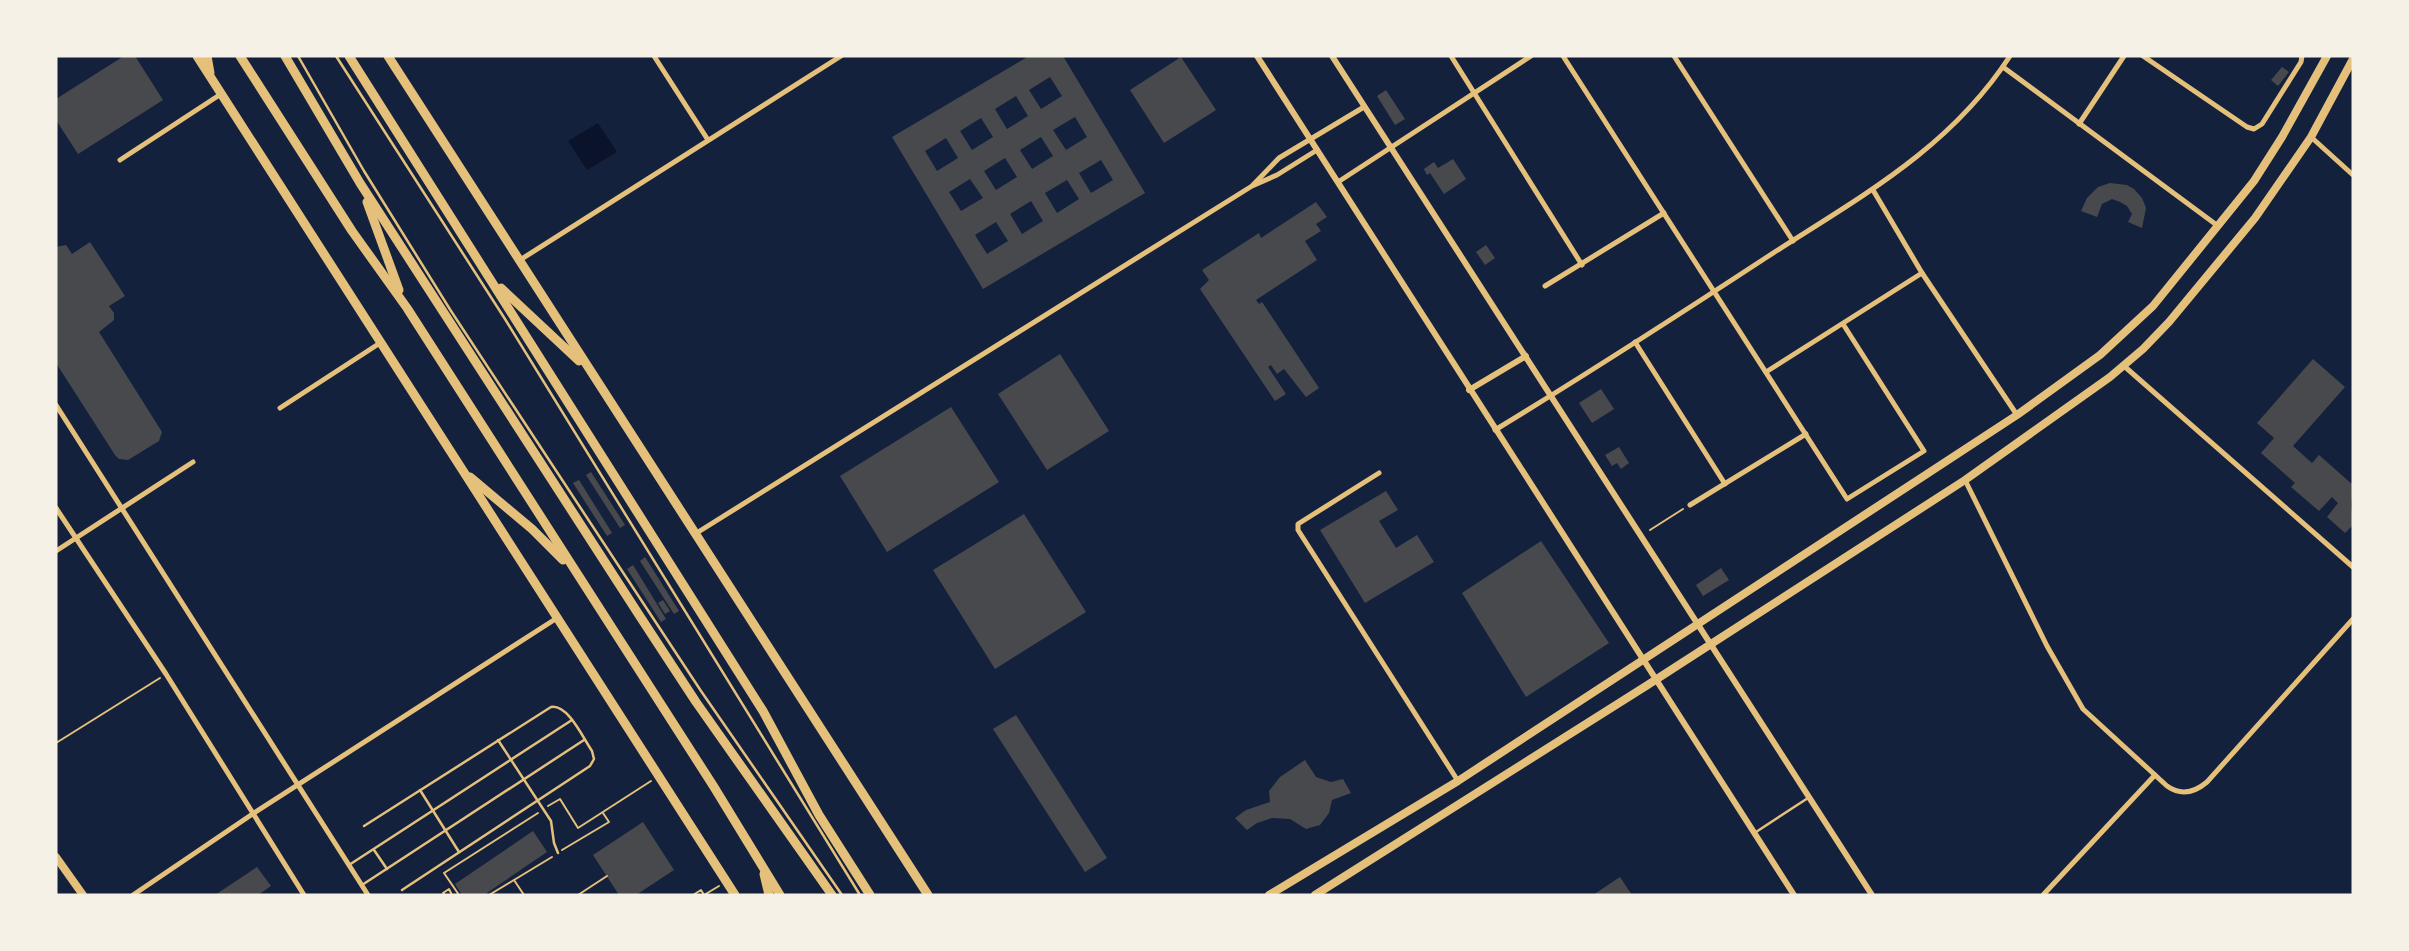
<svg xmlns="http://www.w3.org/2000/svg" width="2409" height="951" font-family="'Playfair Display',serif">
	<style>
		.water { fill: #0b132b }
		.building { fill: #48494c; fill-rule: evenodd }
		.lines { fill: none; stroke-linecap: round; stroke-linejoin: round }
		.path { stroke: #e5c07b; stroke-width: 2 }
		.service { stroke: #e5c07b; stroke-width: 2.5 }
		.minor { stroke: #e5c07b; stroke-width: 5 }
		.tertiary { stroke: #e5c07b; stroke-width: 6 }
		.secondary { stroke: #e5c07b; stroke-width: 8 }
		.primary { stroke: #e5c07b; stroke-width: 9 }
	</style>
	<rect width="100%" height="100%" fill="#14213d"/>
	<polygon class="water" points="598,123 617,152 587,170 568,141"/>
	<g class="building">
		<polygon points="124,56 135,56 163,100 78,154 56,120 56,99"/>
		<path d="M1029 56H1063L1145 193 983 289 892 137ZM1050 77 1062 96 1041 109 1029 90ZM1016 96 1028 116 1007 129 995 109ZM1075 117 1087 137 1066 150 1053 130ZM981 118 993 137 972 150 960 131ZM1041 137 1053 156 1032 169 1020 150ZM946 138 958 158 937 171 925 151ZM1005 158 1017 177 996 190 984 171ZM1101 160 1113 180 1091 193 1079 173ZM970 179 983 198 961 211 949 192ZM1067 180 1079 199 1057 213 1045 193ZM1031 201 1043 221 1022 234 1010 214ZM996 222 1008 241 987 254 975 235Z"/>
		<polygon points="1181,57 1216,110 1164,143 1130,90"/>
		<polygon points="2282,67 2289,72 2278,86 2271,80"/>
		<polygon points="1386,90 1405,119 1395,125 1377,96"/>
		<polygon points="1453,159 1466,179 1444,194 1430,173 1427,175 1424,169 1434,162 1438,168"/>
		<polygon points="2110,183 2127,185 2134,189 2142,198 2146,208 2142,228 2128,222 2132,214 2127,206 2120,202 2112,199 2102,204 2097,217 2081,211 2087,198 2098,187"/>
		<polygon points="1316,202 1327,217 1316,224 1321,231 1305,241 1317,260 1256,300 1259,304 1262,302 1319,388 1306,397 1284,369 1277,374 1271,365 1268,367 1286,394 1275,401 1200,289 1209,280 1202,270 1259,233 1261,238"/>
		<polygon points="90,242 125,296 109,306 114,313 114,320 99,332 162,432 159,441 128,460 119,459 115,455 56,363 56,247 66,245 72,254"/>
		<polygon points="1486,245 1495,258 1485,265 1476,252"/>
		<polygon points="1060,354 1109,431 1047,470 998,394"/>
		<polygon points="2313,359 2345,387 2293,446 2312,463 2319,455 2353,485 2351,505 2353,525 2345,533 2327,517 2338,503 2332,497 2319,511 2291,487 2295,483 2261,453 2274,438 2257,423"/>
		<polygon points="1601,389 1614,409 1592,423 1579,403"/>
		<polygon points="951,407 999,482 887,552 840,476"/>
		<polygon points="1619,447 1629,463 1621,469 1617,463 1612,466 1605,455"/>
		<polygon points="591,472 625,525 620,528 586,475"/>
		<polygon points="579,480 612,533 607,536 573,483"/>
		<polygon points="1386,491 1398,510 1379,521 1396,548 1417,535 1434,562 1365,603 1320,530"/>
		<polygon points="1024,514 1086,612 995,669 933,570"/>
		<polygon points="1541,541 1609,643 1526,697 1462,593"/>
		<polygon points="645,557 679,611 674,614 640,561"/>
		<polygon points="633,565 666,619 661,622 627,569"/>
		<polygon points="1721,568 1729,580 1703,596 1696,585"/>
		<polygon points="663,600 670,611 665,614 658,603"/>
		<polygon points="1016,715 1107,858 1085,872 993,729"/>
		<polygon points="1305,760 1316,777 1331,782 1343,779 1351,793 1332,800 1329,813 1320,825 1306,829 1290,819 1272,818 1257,823 1247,830 1235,818 1246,810 1270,802 1269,791 1280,777"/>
		<polygon points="643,822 674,870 636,895 619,895 593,855"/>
		<polygon points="533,831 547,852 484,895 462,895 455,884"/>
		<polygon points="257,867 271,886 258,895 215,895"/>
		<polygon points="1620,877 1632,895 1593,895"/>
	</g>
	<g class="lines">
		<g class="path">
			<polyline points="1650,530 1683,509"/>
			<polyline points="56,743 160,678"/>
			<polyline points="548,806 560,799 578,828 651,781"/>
			<polyline points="562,850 609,822 603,813"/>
			<polyline points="445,895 443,893 449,889 452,895"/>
			<polyline points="459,895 444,873 538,813"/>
			<polyline points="489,895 514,880"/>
			<polyline points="524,895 514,880 552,857"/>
			<polyline points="578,895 607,876"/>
			<polyline points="693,895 701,890 704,895"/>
			<polyline points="704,895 719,886"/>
		</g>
		<g class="service">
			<polyline points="298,56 364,171 451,311 701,691 842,895"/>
			<polyline points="336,56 505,319 860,895"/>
			<polyline points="498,740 551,821 554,843 558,853"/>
			<polyline points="420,790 459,852"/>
			<path d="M364 826 551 707C568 704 583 738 592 751L594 759 590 766 402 890"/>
			<polyline points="1756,832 1808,798"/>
			<polyline points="374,850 387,869"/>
			<polyline points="349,865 572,720"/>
			<polyline points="362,885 584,740"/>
		</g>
		<g class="minor">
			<polyline points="654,56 708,140"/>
			<polyline points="1451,56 1582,265"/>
			<polyline points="1563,56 1847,499 1924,451 1843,324"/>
			<polyline points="1674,56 1793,241"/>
			<polyline points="2143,56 2247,127 2254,129 2262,124 2301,62 2302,56"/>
			<polyline points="2003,67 2218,226"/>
			<polyline points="2079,124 2124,56"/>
			<polyline points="2311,137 2353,175"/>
			<polyline points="120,160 221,94"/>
			<polyline points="1338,182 1531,56"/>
			<polyline points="1253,185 1279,158 1364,107"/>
			<polyline points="1873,190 1922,273 2017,415"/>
			<polyline points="520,260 841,56"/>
			<polyline points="1545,286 1664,213"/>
			<polyline points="1635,342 1725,484"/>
			<polyline points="2124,366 2353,567"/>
			<polyline points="1766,372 1922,273"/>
			<polyline points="56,405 368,895"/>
			<polyline points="280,408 380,343"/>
			<path d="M1495 430C1587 374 1677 316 1767 257 1858 198 1949 150 2010 56"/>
			<polyline points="1379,473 1298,524 1298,530 1458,781"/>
			<path d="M1965 480 2047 646 2083 709 2167 786C2181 796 2194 793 2207 782L2353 619"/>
			<polyline points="1690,505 1806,434"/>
			<polyline points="56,508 166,674 304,895"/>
			<polyline points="695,534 1252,186 1277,175 1317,150"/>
			<polyline points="56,551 193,462"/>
			<polyline points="133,895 254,813 557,618"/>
			<polyline points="2043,895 2155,775"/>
		</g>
		<g class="tertiary">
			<polyline points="1257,56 1794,895"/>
			<polyline points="1332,56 1872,895"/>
			<polyline points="1469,390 1526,356"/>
		</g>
		<g class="secondary">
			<polyline points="56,857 83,895"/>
			<polyline points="1269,895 1458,781 2017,415 2100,355 2153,306 2254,181 2282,137 2327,56"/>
			<polyline points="1315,895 1646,686 1965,480 2110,377 2143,349 2169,322 2255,218 2311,137 2353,59"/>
		</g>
		<g class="primary">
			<polyline points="197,56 735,895"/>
			<polyline points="207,56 210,73"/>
			<polyline points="240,56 352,231 407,308 714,787 780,895"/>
			<polyline points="285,56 360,183 641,618 696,702 832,895"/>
			<polyline points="349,56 763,711 819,815 870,895"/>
			<polyline points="388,56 928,895"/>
			<polyline points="367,202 399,290"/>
			<polyline points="501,288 579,361"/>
			<polyline points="470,477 532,529 563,560"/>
			<polyline points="764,874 769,895"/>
		</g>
	</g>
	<rect width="2409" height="951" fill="none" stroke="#f6f1e7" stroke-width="115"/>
</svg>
